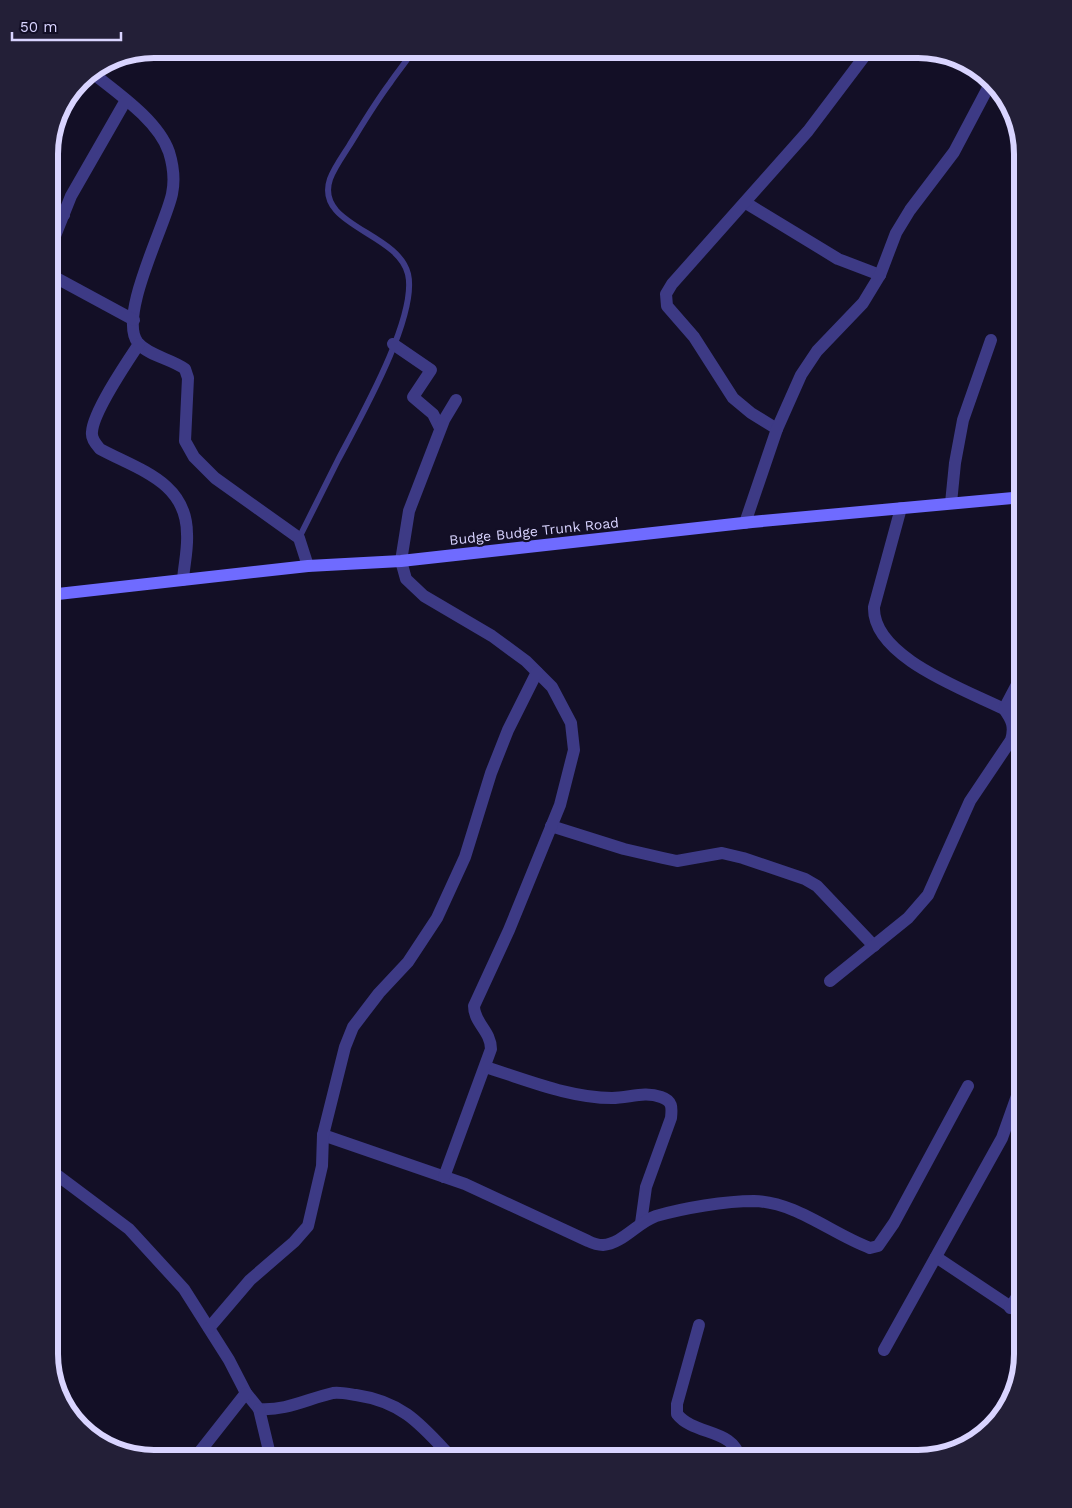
<svg xmlns="http://www.w3.org/2000/svg" width="1072" height="1508" font-family="'Work Sans',sans-serif">
	<style>
		.lines { fill: none; stroke-linecap: round; stroke-linejoin: round }
		.lane { stroke: #3d3a85; stroke-width: 6 }
		.street { stroke: #3d3a85; stroke-width: 12 }
		.secondary { stroke: #6f6bff; stroke-width: 12 }
		.labels { text-anchor: middle; dominant-baseline: central; stroke-width: 4.5; stroke-linejoin: round; paint-order: stroke }
		.street-label { font-size: 14px; fill: #d9d4ff; stroke: #130f26 }
		.rim { fill: none; stroke: #d9d4ff; stroke-width: 6 }
	</style>
	<rect width="100%" height="100%" fill="#130f26"/>
	<g class="lines">
		<path class="lane" d="M299 538C312 512 325 486 338 460 359 420 418 317 408 274 398 232 314 226 330 179 334 168 342 157 349 146 362 125 375 103 390 83 398 71 407 61 414 49"/>
		<g class="street">
			<path d="M90 71C116 92 158 120 169 152 173 165 175 180 172 194 166 224 117 317 138 343 149 356 172 359 185 369L188 378 185 441 194 457 215 478 299 538 308 566"/>
			<polyline points="746,203 838,259 880,275"/>
			<polyline points="49,207 64,215"/>
			<polyline points="49,251 71,196 126,100"/>
			<polyline points="49,274 134,320"/>
			<path d="M139 344C127 362 93 412 92 432 91 439 96 444 100 449 139 470 187 482 187 534 188 549 184 565 183 580"/>
			<polyline points="393,344 431,370 413,397 433,414 440,428"/>
			<polyline points="777,429 751,413 733,398 694,337 667,306 666,294 672,284 808,131 870,49"/>
			<polyline points="951,503 955,463 963,420 991,340"/>
			<path d="M901 508 874 607C872 657 966 690 1004 709"/>
			<polyline points="745,523 777,429 801,375 817,351 863,303 880,275 896,233 910,210 954,152 991,82"/>
			<polyline points="551,826 624,849 663,858 677,861 722,853 743,858 805,879 817,886 874,946"/>
			<path d="M830 981 908 918 928 895 970 801 1011 740C1015 727 1012 720 1004 709L1023 673"/>
			<path d="M485 1067C525 1079 569 1098 612 1098 629 1098 644 1091 661 1097 673 1101 672 1108 671 1118L646 1187 641 1223"/>
			<path d="M323 1135 465 1184 588 1241C592 1243 598 1245 603 1245 622 1244 638 1222 656 1216 684 1208 725 1201 754 1201 796 1202 832 1234 870 1248L878 1246 894 1223 968 1086"/>
			<path d="M49 1169 129 1229 184 1289 229 1360 246 1393 259 1409C286 1411 307 1399 333 1393 340 1392 349 1394 356 1395 404 1402 422 1426 453 1459"/>
			<path d="M444 1177 491 1049C491 1031 474 1023 474 1006L509 930 560 805 574 750 571 723 552 687 526 661 492 636 424 596 406 579 401 561 409 511 444 420 456 400"/>
			<polyline points="936,1257 1023,1315"/>
			<polyline points="1010,1308 1023,1287"/>
			<path d="M699 1325 677 1404V1414C694 1436 734 1428 740 1459"/>
			<polyline points="209,1328 250,1280 294,1242 308,1226 322,1166 323,1135 345,1047 353,1027 379,993 408,962 437,918 465,857 491,773 508,730 537,672"/>
			<polyline points="884,1350 1002,1138 1023,1079"/>
			<polyline points="259,1409 271,1459"/>
			<polyline points="194,1459 246,1393"/>
		</g>
		<polyline class="secondary" points="49,595 308,566 401,561 752,522 1023,497"/>
	</g>
	<g class="labels">
		<g class="street-label">
			<text transform="translate(534 531) rotate(-6)">Budge Budge Trunk Road</text>
		</g>
	</g>
	<path d="M0 0H1072V1508H0ZM154 58H918A96 96 0 0 1 1014 154V1354A96 96 0 0 1 918 1450H154A96 96 0 0 1 58 1354V154A96 96 0 0 1 154 58Z" fill="#231f37" fill-rule="evenodd"/>
	<path class="rim" d="M154 58H918A96 96 0 0 1 1014 154V1354A96 96 0 0 1 918 1450H154A96 96 0 0 1 58 1354V154A96 96 0 0 1 154 58Z"/>
	<path d="M12 32v8h109v-8" fill="none" stroke="#d9d4ff" stroke-width="2.5"/>
	<text x="20" y="32" font-size="15" fill="#d9d4ff" stroke="#130f26" stroke-width="4" paint-order="stroke">50 m</text>
</svg>
